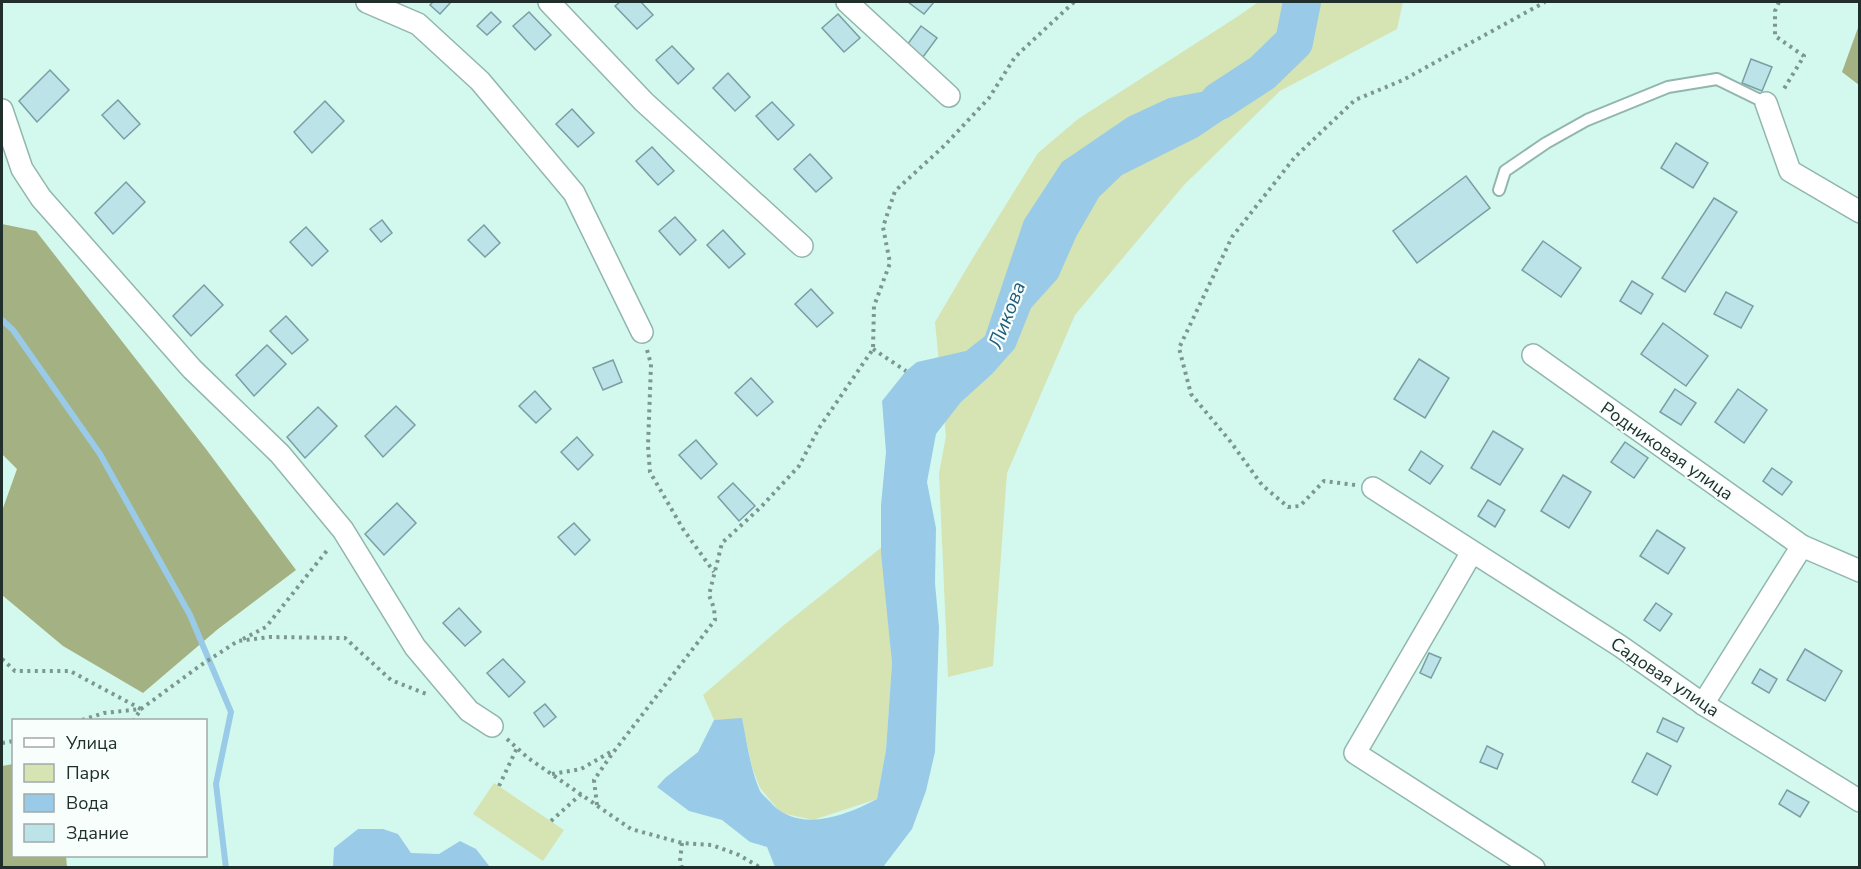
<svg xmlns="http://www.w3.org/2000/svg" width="1861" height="869" font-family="'Nunito Sans',sans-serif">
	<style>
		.green { fill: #d6e3b3 }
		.forest { fill: #a4b182 }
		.water { fill: #99cbe8 }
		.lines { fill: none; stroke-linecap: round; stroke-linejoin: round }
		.stream { stroke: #99cbe8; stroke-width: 6 }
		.river { stroke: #99cbe8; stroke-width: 38 }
		.building { fill: #bce3e8; stroke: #799ea3; stroke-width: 1.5 }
		.service-casing { stroke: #92b6ad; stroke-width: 14 }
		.minor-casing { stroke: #92b6ad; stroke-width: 24 }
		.path { stroke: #7c9790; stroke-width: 4; stroke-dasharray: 3 4.5; stroke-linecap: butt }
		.service { stroke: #fff; stroke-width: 10 }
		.minor { stroke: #fff; stroke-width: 21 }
		.labels { text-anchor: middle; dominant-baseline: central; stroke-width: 4.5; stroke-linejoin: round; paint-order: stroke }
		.street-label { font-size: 18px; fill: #202f2b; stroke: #f7fefc }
		.water-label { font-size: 20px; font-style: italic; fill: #205c79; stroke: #f7fefc }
	</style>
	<rect width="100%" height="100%" fill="#d3f9ee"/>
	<g class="green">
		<polygon points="1258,2 1403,2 1397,29 1280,91 1184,185 1075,315 1007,473 993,666 948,677 939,473 946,436 935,322 974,256 1038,153 1078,119 1240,15"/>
		<polygon points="882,547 892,663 886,750 877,799 813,820 781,813 760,788 752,767 742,719 714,720 703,695 784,625"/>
		<polygon points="494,783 564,830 543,861 473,814"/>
	</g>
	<g class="forest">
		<polygon points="1859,25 1860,85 1859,85 1842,72"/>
		<polygon points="2,224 36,231 206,449 296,570 218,629 143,693 63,646 2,595 2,511 17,469 2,454"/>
		<polygon points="13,764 14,856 66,856 67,867 2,867 2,766"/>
	</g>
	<g class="water">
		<path d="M1262 73 1232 114 1198 137 1122 175 1099 197 1076 237 1058 278 1031 308 1015 348 992 374 961 402 936 434 927 482 936 528 935 583 939 627 935 752 926 791 912 829 883 867H775L767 847 750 842 722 820 689 811 657 787 665 778 698 752 714 720 742 718C747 742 750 768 760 791 763 796 769 800 773 805 801 833 847 815 877 799L886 750 892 663 881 553V505L886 452 882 401 906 371 917 362 966 351 985 336 1024 220 1062 162 1128 117 1169 98 1206 91 1237 76Z"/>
		<polygon points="358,829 383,829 398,834 411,853 439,854 460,841 476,849 490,867 333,867 334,848"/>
	</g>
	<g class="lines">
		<polyline class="stream" points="2,320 13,330 100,454 190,615 231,712 216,784 226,868"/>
		<polyline class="river" points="1219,101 1262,73 1294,42 1302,2"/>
	</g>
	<g class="building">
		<polygon points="433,2 451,2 440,14 430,5"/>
		<polygon points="620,2 641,2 653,15 637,29 615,6"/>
		<polygon points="908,2 934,2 924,14"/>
		<polygon points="491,12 501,22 487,35 477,26"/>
		<polygon points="529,12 551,35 535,50 513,26"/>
		<polygon points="838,14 860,38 844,52 822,28"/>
		<polygon points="921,26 937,38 923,57 907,45"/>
		<polygon points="672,46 694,69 678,84 656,60"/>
		<polygon points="1751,59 1772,67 1762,91 1742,83"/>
		<polygon points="50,70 69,90 37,122 19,101"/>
		<polygon points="728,73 750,97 735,111 713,88"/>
		<polygon points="118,100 140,124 124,139 102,115"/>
		<polygon points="325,101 344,121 312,153 294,132"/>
		<polygon points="772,102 794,125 778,140 756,116"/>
		<polygon points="572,109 594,133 578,147 556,124"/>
		<polygon points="1676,143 1708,163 1693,188 1661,168"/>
		<polygon points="652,147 674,171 658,185 636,161"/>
		<polygon points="810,154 832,178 816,192 794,169"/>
		<polygon points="1466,176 1490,208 1417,263 1393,231"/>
		<polygon points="126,182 145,202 113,234 95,213"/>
		<polygon points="1714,198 1737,212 1685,292 1662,278"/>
		<polygon points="675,217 696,240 680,255 659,231"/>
		<polygon points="382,220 392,233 381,242 370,229"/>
		<polygon points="484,225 500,243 485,257 468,240"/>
		<polygon points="306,227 328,251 312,266 290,242"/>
		<polygon points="723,230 745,254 729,268 707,245"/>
		<polygon points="1543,241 1581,268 1561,297 1522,270"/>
		<polygon points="1632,281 1653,294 1641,314 1620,301"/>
		<polygon points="204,285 223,305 191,336 173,316"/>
		<polygon points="811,289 833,313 817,327 795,304"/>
		<polygon points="1726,292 1753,306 1741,328 1714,314"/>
		<polygon points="286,316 308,340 292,354 270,331"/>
		<polygon points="1663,323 1708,356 1686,386 1641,354"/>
		<polygon points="267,345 286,364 254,396 236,375"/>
		<polygon points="1419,359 1449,378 1425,418 1394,399"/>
		<polygon points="613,360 622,382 603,390 593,368"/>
		<polygon points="751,378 773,402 757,416 735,393"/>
		<polygon points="1675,389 1696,403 1681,425 1660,412"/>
		<polygon points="1738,389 1767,410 1744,443 1715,422"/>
		<polygon points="535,391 551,409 536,423 519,406"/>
		<polygon points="396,406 415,425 383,457 365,436"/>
		<polygon points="318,407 337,426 305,458 287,437"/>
		<polygon points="1493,431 1523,449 1500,485 1471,468"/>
		<polygon points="577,437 593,455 578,470 561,452"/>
		<polygon points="696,440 717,464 701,479 679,455"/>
		<polygon points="1625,442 1648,458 1634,478 1611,462"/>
		<polygon points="1421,451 1443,466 1430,484 1409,470"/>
		<polygon points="1772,468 1792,482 1782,495 1763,481"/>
		<polygon points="1563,475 1591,492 1569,528 1541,511"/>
		<polygon points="733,483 755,506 739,521 718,497"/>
		<polygon points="1488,500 1505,510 1495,527 1478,516"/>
		<polygon points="397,503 416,523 384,555 365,534"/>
		<polygon points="574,523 590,540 575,555 558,537"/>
		<polygon points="1657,530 1685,548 1668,574 1640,556"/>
		<polygon points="1656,603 1672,614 1660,631 1644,620"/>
		<polygon points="459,608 481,632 465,646 443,623"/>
		<polygon points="1805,649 1842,671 1825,701 1787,680"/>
		<polygon points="1429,653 1441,658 1431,678 1420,673"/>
		<polygon points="503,659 525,682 509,697 487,673"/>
		<polygon points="1760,669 1777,679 1769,693 1752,683"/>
		<polygon points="545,704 556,717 544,727 534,713"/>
		<polygon points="1663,718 1684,728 1677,742 1657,732"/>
		<polygon points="1487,746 1503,754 1497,769 1480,762"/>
		<polygon points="1647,753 1671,766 1657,795 1632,782"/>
		<polygon points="1787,790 1809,802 1800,817 1779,804"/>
	</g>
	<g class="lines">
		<g class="service-casing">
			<polyline id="service" points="1499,190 1505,171 1546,143 1587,120 1668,87 1717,79 1766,103"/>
		</g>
		<g class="minor-casing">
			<g id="minor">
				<polyline points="367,2 418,24 480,81 574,193 642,332"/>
				<polyline points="549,2 644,102 802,246"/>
				<polyline points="847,2 949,96"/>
				<polyline points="1766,103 1790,171 1860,212"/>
				<polyline points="2,110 22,169 41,198 192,369 280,454 343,530 415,647 469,711 492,726"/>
				<polyline points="1533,355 1802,546 1860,571"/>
				<polyline points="1373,488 1620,646 1703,704 1860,801"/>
				<polyline points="1472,552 1355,753 1534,868"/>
				<polyline points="1703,704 1802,546"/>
			</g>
		</g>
		<g class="path">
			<polyline points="1779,2 1775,11 1775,36 1804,56 1782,92"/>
			<polyline points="873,349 906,371"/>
			<polyline points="647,350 651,364 648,446 650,472 683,529 714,572"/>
			<polyline points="1355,485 1324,481 1300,506 1288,507 1262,485 1230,441 1191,394 1179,348 1232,237 1295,157 1355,100 1403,80 1545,2"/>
			<polyline points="243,639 266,627 329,548"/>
			<polyline points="2,659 15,671 70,671 141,709 134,720"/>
			<polyline points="82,720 104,713 141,709 201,665 238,641 270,637 345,638 391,680 429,695"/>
			<polyline points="507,739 528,758 631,829 682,843 712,845 739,855 761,868"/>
			<polyline points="2,743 14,741"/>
			<polyline points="552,774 581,769 614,750"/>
			<polyline points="499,786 517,748"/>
			<polyline points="597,805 594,780 612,754 715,620 714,608 709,595 722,543 761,507 799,466 819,428 873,349 874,306 890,263 883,227 895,191 944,146 989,98 1015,57 1074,2"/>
			<polyline points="551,821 581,794"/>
			<polyline points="682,843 680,861 682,868"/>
		</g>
		<use href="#service" class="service"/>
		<use href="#minor" class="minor"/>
	</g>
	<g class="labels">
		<g class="street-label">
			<text transform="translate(1667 451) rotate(35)">Родниковая улица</text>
			<text transform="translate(1665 677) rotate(34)">Садовая улица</text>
		</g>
		<g class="water-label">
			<text transform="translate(1007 315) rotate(-69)">Ликова</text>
		</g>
	</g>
	<rect width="1861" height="869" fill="none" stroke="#202f2b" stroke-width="6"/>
	<rect x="12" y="719" width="195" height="138" fill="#f7fefc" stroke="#a1aba8" stroke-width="1.5"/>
	<rect x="24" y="738" width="30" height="9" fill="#ffffff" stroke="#a1aba8" stroke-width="1.5"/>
	<text x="66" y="749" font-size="18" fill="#202f2b">Улица</text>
	<rect x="24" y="764" width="30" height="18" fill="#d6e3b3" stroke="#a1aba8" stroke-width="1.5"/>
	<text x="66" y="779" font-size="18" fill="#202f2b">Парк</text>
	<rect x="24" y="794" width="30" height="18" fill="#99cbe8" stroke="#a1aba8" stroke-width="1.5"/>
	<text x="66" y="809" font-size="18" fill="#202f2b">Вода</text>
	<rect x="24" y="824" width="30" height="18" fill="#bce3e8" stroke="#a1aba8" stroke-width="1.5"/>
	<text x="66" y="839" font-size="18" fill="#202f2b">Здание</text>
</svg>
